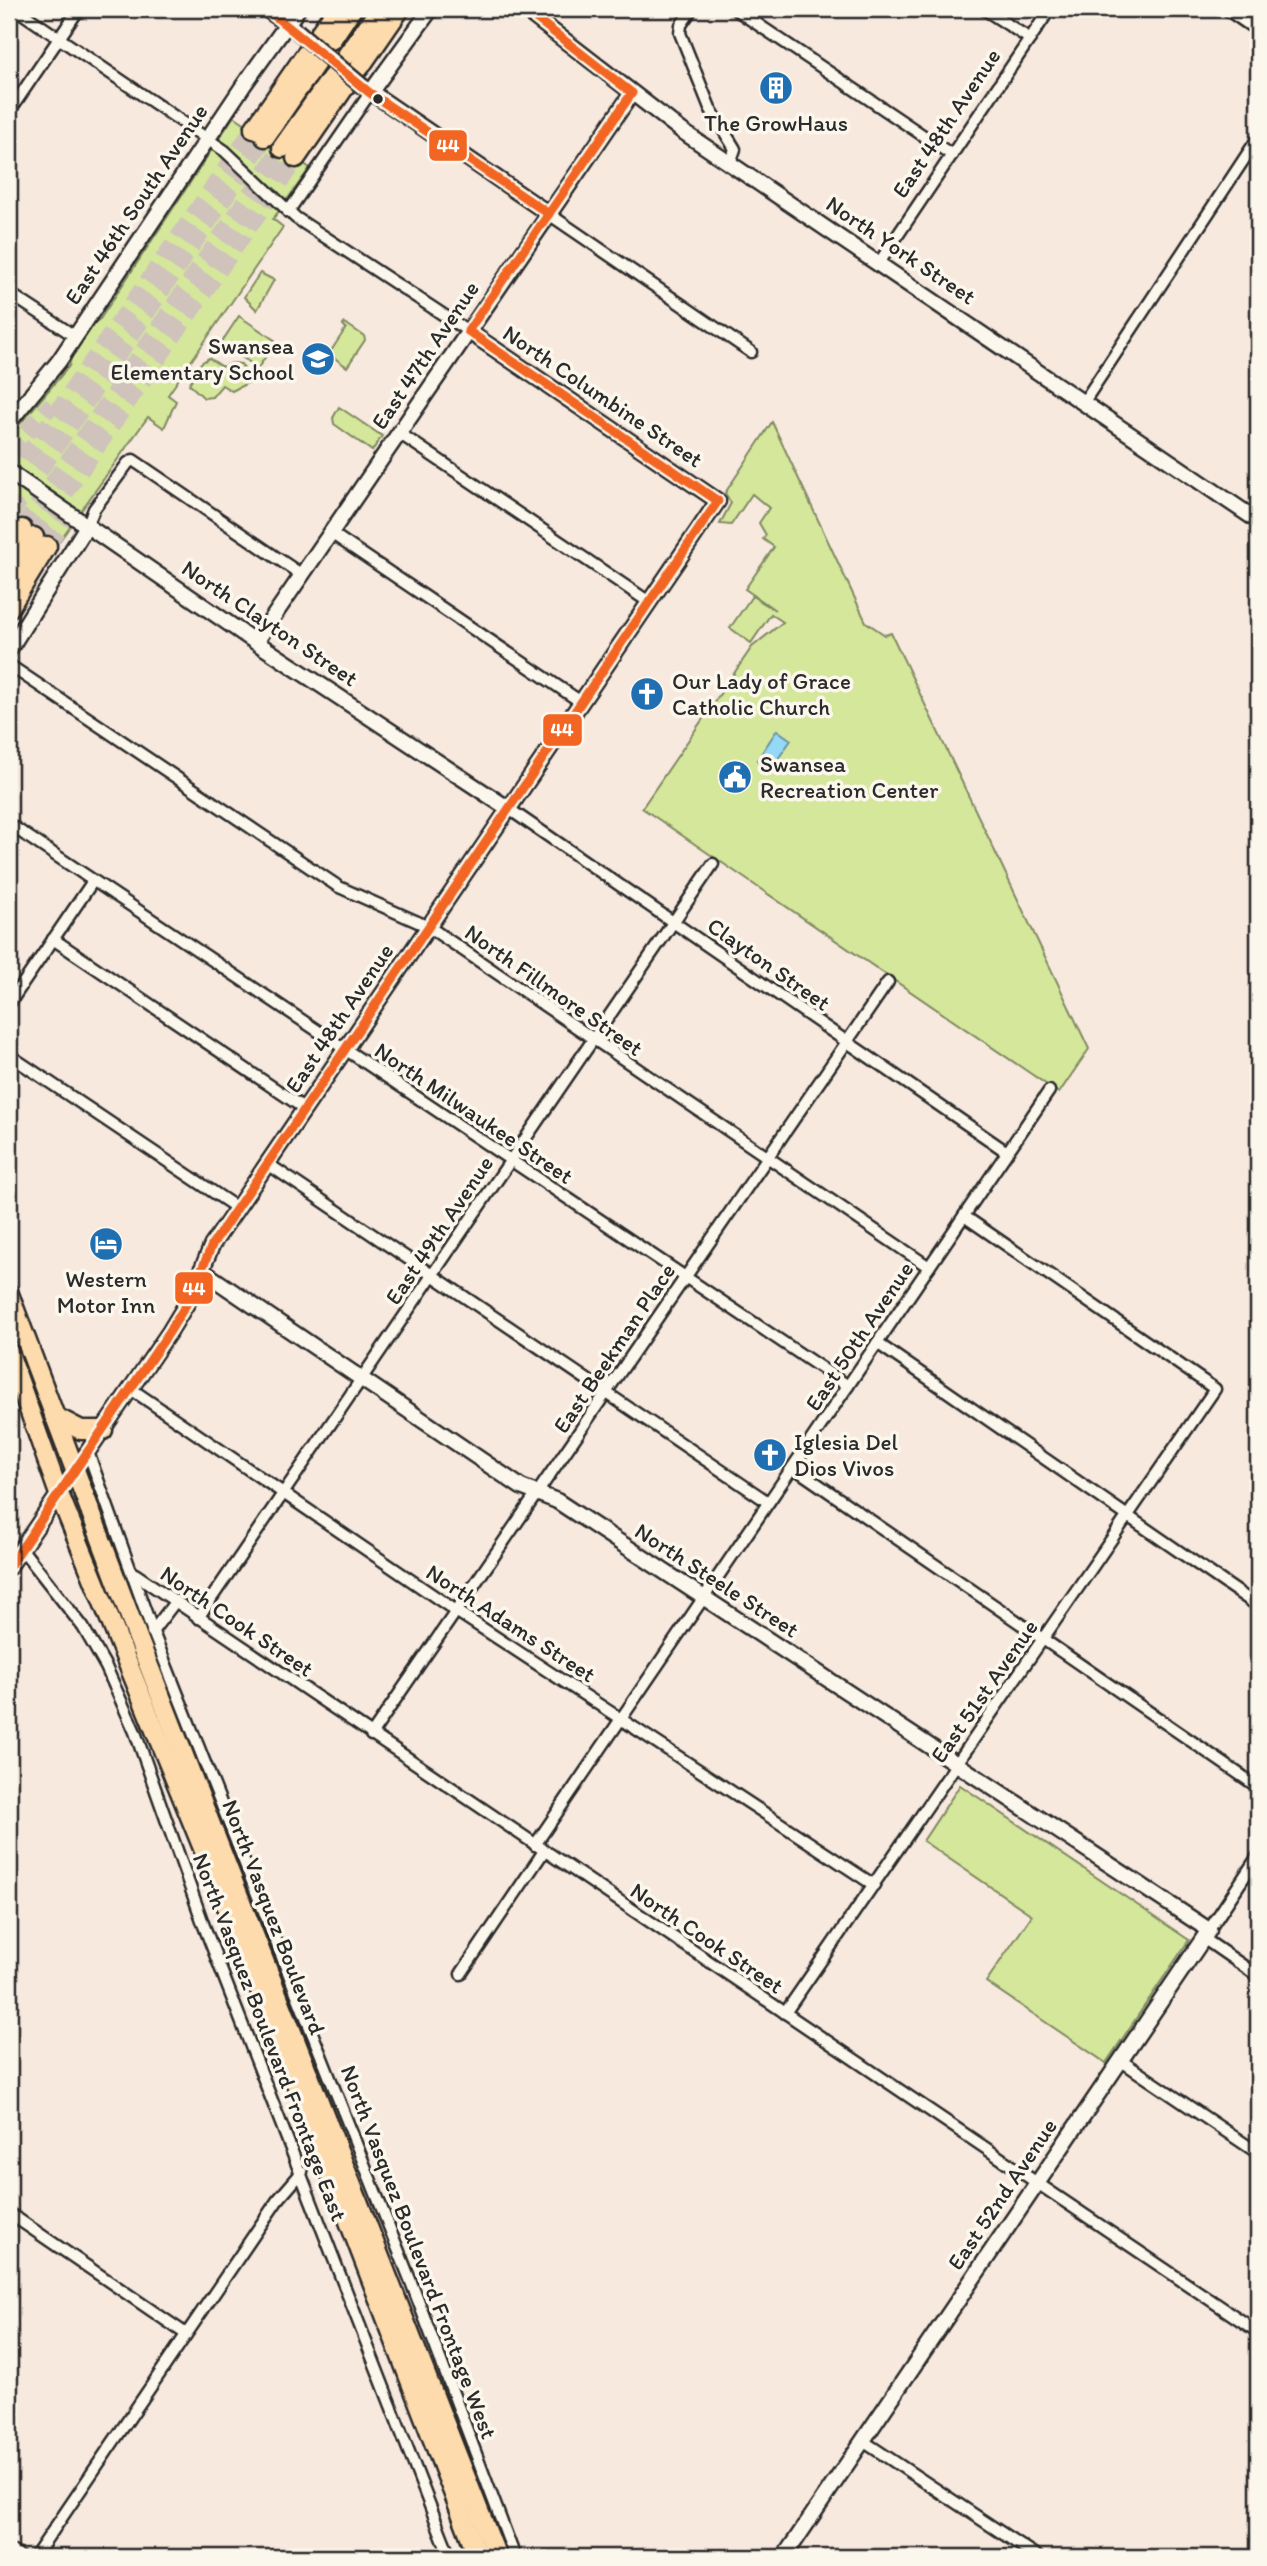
<svg xmlns="http://www.w3.org/2000/svg" width="1267" height="2566" font-family="Itim,sans-serif">
	<style>
		.green { fill: #d4e79b; stroke: #808963; stroke-width: 2 }
		.water { fill: #94d9f6; stroke: #6a93a5; stroke-width: 2 }
		.lines { fill: none; stroke-linecap: round; stroke-linejoin: round }
		.highway-tunnel { stroke: #cfc3bb; stroke-width: 18; stroke-dasharray: 18 9; stroke-linecap: butt }
		.street-casing { stroke: #2b2b2b; stroke-width: 15 }
		.secondary-casing { stroke: #2b2b2b; stroke-width: 19 }
		.highway-casing { stroke: #2b2b2b; stroke-width: 23 }
		.street { stroke: #fbf7ec; stroke-width: 10 }
		.secondary { stroke: #fbf7ec; stroke-width: 14 }
		.highway { stroke: #fedbac; stroke-width: 18 }
		.secondary-bridge-casing { stroke: #2b2b2b; stroke-width: 19; stroke-linecap: butt }
		.secondary-bridge { stroke: #fbf7ec; stroke-width: 14 }
		.bus-1-casing { stroke: #fbf7ec; stroke-width: 14 }
		.bus-1 { stroke: #f26522; stroke-width: 9 }
		.bus-dot { fill: #2b2b2b; stroke: #fbf7ec; stroke-width: 2.5 }
		.labels { text-anchor: middle; dominant-baseline: central; stroke-width: 7; stroke-linejoin: round; paint-order: stroke }
		.poi-label { font-size: 23px; fill: #2b2b2b; stroke: #fbf7ec; text-anchor: start }
		.street-label { font-size: 23px; fill: #2b2b2b; stroke: #fbf7ec }
		.line-badge { stroke: #fbf7ec; stroke-width: 2.5 }
		.badge-label { font-size: 19px; text-anchor: middle; font-weight: bold; fill: #fff }
	</style>
	<rect width="100%" height="100%" fill="#f8e9df"/>
	<filter id="ink" filterUnits="userSpaceOnUse"><feTurbulence type="fractalNoise" baseFrequency=".0143" numOctaves="2"/><feDisplacementMap in="SourceGraphic" scale="14" xChannelSelector="R" yChannelSelector="G"/><feConvolveMatrix kernelMatrix="1 2 1 2 8 2 1 2 1" color-interpolation-filters="sRGB"/></filter>
	<g filter="url(#ink)">
		<g class="green">
			<path d="M234 116 310 168 273 219 283 227 168 395 176 401 164 428 148 417 53 550 9 519V437L69 366C73 349 85 328 100 319Z"/>
			<polygon points="260,273 274,280 257,310 244,297"/>
			<polygon points="239,316 276,341 258,368 221,343"/>
			<polygon points="345,323 364,336 365,340 347,367 329,354 346,328 343,325"/>
			<polygon points="209,358 223,367 232,363 241,364 251,381 232,391 222,385 212,397 204,398 189,384 201,363"/>
			<polygon points="339,407 382,436 372,451 334,424 333,418"/>
			<polygon points="772,422 866,622 885,635 891,633 1089,1049 1059,1093 642,808 752,647 783,622 771,614 751,643 730,628 752,596 775,610 745,589 774,547 763,539 766,535 759,523 769,508 752,494 731,525 720,524 731,503 725,493"/>
			<polygon points="960,1785 1189,1940 1106,2063 986,1982 1032,1915 923,1841"/>
		</g>
		<polygon class="water" points="777,730 791,740 771,769 757,760"/>
		<g class="lines">
			<g class="highway-tunnel">
				<polyline points="9,453 52,404"/>
				<polyline points="9,482 254,129"/>
				<polyline points="9,515 265,137"/>
				<polyline points="22,529 282,148"/>
				<polyline points="34,537 296,158"/>
				<polyline points="47,546 74,499"/>
			</g>
			<g class="street-casing">
				<g id="street">
					<polyline points="16,9 225,151 296,218 468,331"/>
					<polyline points="692,9 681,25 680,33 710,108 735,149 730,163"/>
					<polyline points="735,9 952,155"/>
					<polyline points="984,9 1030,39"/>
					<polyline points="1226,9 1258,31"/>
					<polyline points="9,112 79,9"/>
					<polyline points="288,212 370,93"/>
					<polyline points="549,214 751,352"/>
					<polyline points="879,263 1050,9"/>
					<polyline points="9,293 76,337"/>
					<polyline points="1083,403 1258,138"/>
					<polyline points="399,433 649,602"/>
					<polyline points="87,526 94,509 128,463 133,460 302,575"/>
					<polyline points="331,533 581,702"/>
					<polyline points="9,665 339,887 429,927 929,1267"/>
					<polyline points="509,809 1007,1152"/>
					<polyline points="9,824 848,1386"/>
					<polyline points="53,939 305,1109"/>
					<polyline points="9,1004 93,881"/>
					<polyline points="9,1055 237,1208"/>
					<polyline points="268,1164 768,1502"/>
					<polyline points="877,1343 1258,1606"/>
					<polyline points="131,1389 456,1611 874,1885"/>
					<polyline points="88,1452 153,1632 411,2282 515,2557"/>
					<polyline points="793,1467 1258,1787"/>
					<polyline points="21,1548 83,1627 106,1667 135,1732 204,1926 450,2557"/>
					<polyline points="135,1574 1258,2332"/>
					<polyline points="198,1618 713,864"/>
					<polyline points="152,1632 175,1602"/>
					<polyline points="371,1735 888,982"/>
					<polyline points="535,1845 1049,1091"/>
					<polyline points="1209,1930 1258,1856"/>
					<polyline points="1203,1938 1258,1976"/>
					<polyline points="461,1974 544,1851"/>
					<polyline points="785,2013 1215,1389 964,1216"/>
					<polyline points="1120,2060 1258,2153"/>
					<polyline points="9,2213 186,2334"/>
					<polyline points="863,2441 1038,2557"/>
					<polyline points="9,2549 20,2557"/>
					<polyline points="35,2557 277,2201 302,2172"/>
				</g>
			</g>
			<g class="secondary-casing">
				<g id="secondary">
					<polyline points="266,9 293,28"/>
					<polyline points="524,9 682,131 1258,521"/>
					<polyline points="362,86 549,214"/>
					<polyline points="370,93 431,9"/>
					<polyline points="9,422 59,361 243,86 298,9"/>
					<polyline points="9,472 251,639 509,809"/>
					<polyline points="256,642 632,93"/>
					<polyline points="9,650 87,526"/>
					<polyline points="201,1270 521,1487 557,1501 1209,1930 784,2557"/>
					<polyline points="9,1567 170,1331 190,1298 212,1245 718,501 468,331"/>
				</g>
			</g>
			<g class="highway-casing">
				<g id="highway">
					<polyline points="321,31 337,9"/>
					<polyline points="331,40 352,9"/>
					<polyline points="347,55 380,9"/>
					<polyline points="360,67 400,9"/>
					<polyline points="254,129 306,54"/>
					<polyline points="265,137 316,63"/>
					<polyline points="282,148 332,77"/>
					<polyline points="296,158 344,88"/>
					<polyline points="9,548 22,529"/>
					<polyline points="9,575 34,537"/>
					<polyline points="9,608 47,546"/>
					<polyline points="9,1294 138,1638 497,2557"/>
					<polyline points="9,1353 59,1494 250,1964 478,2557"/>
					<polyline points="54,1416 81,1430 103,1430"/>
				</g>
			</g>
			<use href="#street" class="street"/>
			<use href="#secondary" class="secondary"/>
			<use href="#highway" class="highway"/>
			<g class="secondary-bridge-casing">
				<polyline id="secondary-bridge" points="297,31 362,86"/>
			</g>
			<use href="#secondary-bridge" class="secondary-bridge"/>
			<g class="bus-1-casing">
				<g id="bus-1">
					<polyline points="266,9 370,93 549,214"/>
					<polyline points="9,1567 170,1331 190,1298 212,1245 718,501 468,331 632,93 524,9"/>
				</g>
			</g>
			<use href="#bus-1" class="bus-1"/>
		</g>
	</g>
	<defs>
		<g id="building-disc" transform="scale(1.75)"><circle r="9.5" fill="#1f6fb2" stroke="#fbf7ec"/><path d="M-4-6H4V6H1V3H-1V6H-4ZM-2.5-4.3h1.7v1.8h-1.7ZM.8-4.3h1.7v1.8H.8ZM-2.5-1h1.7V.8h-1.7ZM.8-1h1.7V.8H.8Z" fill="#fff"/></g>
		<g id="school-disc" transform="scale(1.75)"><circle r="9.5" fill="#1f6fb2" stroke="#fbf7ec"/><path d="M0-5L7-2L0 1L-7-2ZM-4 1L0 2.5L4 1V4Q0 6-4 4Z" fill="#fff"/></g>
		<g id="church-disc" transform="scale(1.75)"><circle r="9.5" fill="#1f6fb2" stroke="#fbf7ec"/><path d="M-1.2-6h2.4v3.5h3.3v2.4h-3.3V6h-2.4V-.1h-3.3v-2.4h3.3Z" fill="#fff"/></g>
		<g id="civic-disc" transform="scale(1.75)"><circle r="9.5" fill="#1f6fb2" stroke="#fbf7ec"/><path d="M-.6-6.5H3V-4.5H.6V-3L4-1V1h2V6H-6V1h2V-1L-.6-3ZM-1.2 2.5V6h2.4V2.5Z" fill="#fff"/></g>
		<g id="hotel-disc" transform="scale(1.75)"><circle r="9.5" fill="#1f6fb2" stroke="#fbf7ec"/><path d="M-6-4.5h1.5V1H6V5H4.5V3h-9V5H-6ZM-4 0a1.8 1.8 0 1 1 3.6 0ZM.5 0V-2.5h3Q6-2.5 6 0Z" fill="#fff"/></g>
	</defs>
	<g fill-rule="evenodd">
		<use href="#building-disc" x="776" y="88"/>
		<use href="#school-disc" x="318" y="359"/>
		<use href="#church-disc" x="647" y="694"/>
		<use href="#civic-disc" x="735" y="777"/>
		<use href="#hotel-disc" x="106" y="1244"/>
		<use href="#church-disc" x="770" y="1455"/>
	</g>
	<circle class="bus-dot" cx="378" cy="99" r="6"/>
	<g class="labels">
		<g class="poi-label">
			<text x="776" y="123" text-anchor="middle">The GrowHaus</text>
			<text x="294" y="346" text-anchor="end">Swansea<tspan x="294" dy="26">Elementary School</tspan></text>
			<text x="672" y="681">Our Lady of Grace<tspan x="672" dy="26">Catholic Church</tspan></text>
			<text x="760" y="764">Swansea<tspan x="760" dy="26">Recreation Center</tspan></text>
			<text x="106" y="1279" text-anchor="middle">Western<tspan x="106" dy="26">Motor Inn</tspan></text>
			<text x="794" y="1442">Iglesia Del<tspan x="794" dy="26">Dios Vivos</tspan></text>
		</g>
		<g class="street-label">
			<text transform="translate(946 123) rotate(-56)">East 48th Avenue</text>
			<text transform="translate(136 204) rotate(-56)">East 46th South Avenue</text>
			<text transform="translate(901 250) rotate(34)">North York Street</text>
			<text transform="translate(425 355) rotate(-56)">East 47th Avenue</text>
			<text transform="translate(603 396) rotate(34)">North Columbine Street</text>
			<text transform="translate(270 623) rotate(34)">North Clayton Street</text>
			<text transform="translate(769 964) rotate(35)">Clayton Street</text>
			<text transform="translate(554 990) rotate(35)">North Fillmore Street</text>
			<text transform="translate(339 1018) rotate(-56)">East 48th Avenue</text>
			<text transform="translate(474 1113) rotate(34)">North Milwaukee Street</text>
			<text transform="translate(439 1230) rotate(-56)">East 49th Avenue</text>
			<text transform="translate(859 1336) rotate(-56)">East 50th Avenue</text>
			<text transform="translate(614 1348) rotate(-56)">East Beekman Place</text>
			<text transform="translate(717 1580) rotate(33)">North Steele Street</text>
			<text transform="translate(237 1621) rotate(34)">North Cook Street</text>
			<text transform="translate(511 1623) rotate(33)">North Adams Street</text>
			<text transform="translate(984 1691) rotate(-55)">East 51st Avenue</text>
			<text transform="translate(274 1917) rotate(69)">North Vasquez Boulevard</text>
			<text transform="translate(707 1938) rotate(34)">North Cook Street</text>
			<text transform="translate(270 2037) rotate(69)">North Vasquez Boulevard Frontage East</text>
			<text transform="translate(1002 2194) rotate(-56)">East 52nd Avenue</text>
			<text transform="translate(419 2252) rotate(69)">North Vasquez Boulevard Frontage West</text>
		</g>
	</g>
	<g class="line-badge">
		<rect x="428" y="129" width="40" height="33" rx="7" fill="#f26522"/>
		<rect x="542" y="713" width="41" height="34" rx="7" fill="#f26522"/>
		<rect x="174" y="1271" width="40" height="34" rx="7" fill="#f26522"/>
	</g>
	<g class="badge-label">
		<text x="448" y="152">44</text>
		<text x="562" y="736">44</text>
		<text x="194" y="1295">44</text>
	</g>
	<rect width="1267" height="2566" fill="none" stroke="#fbf7ec" stroke-width="35"/>
	<rect x="18" y="18" width="1232" height="2531" fill="none" stroke="#2b2b2b" stroke-width="2.5" filter="url(#ink)"/>
</svg>
